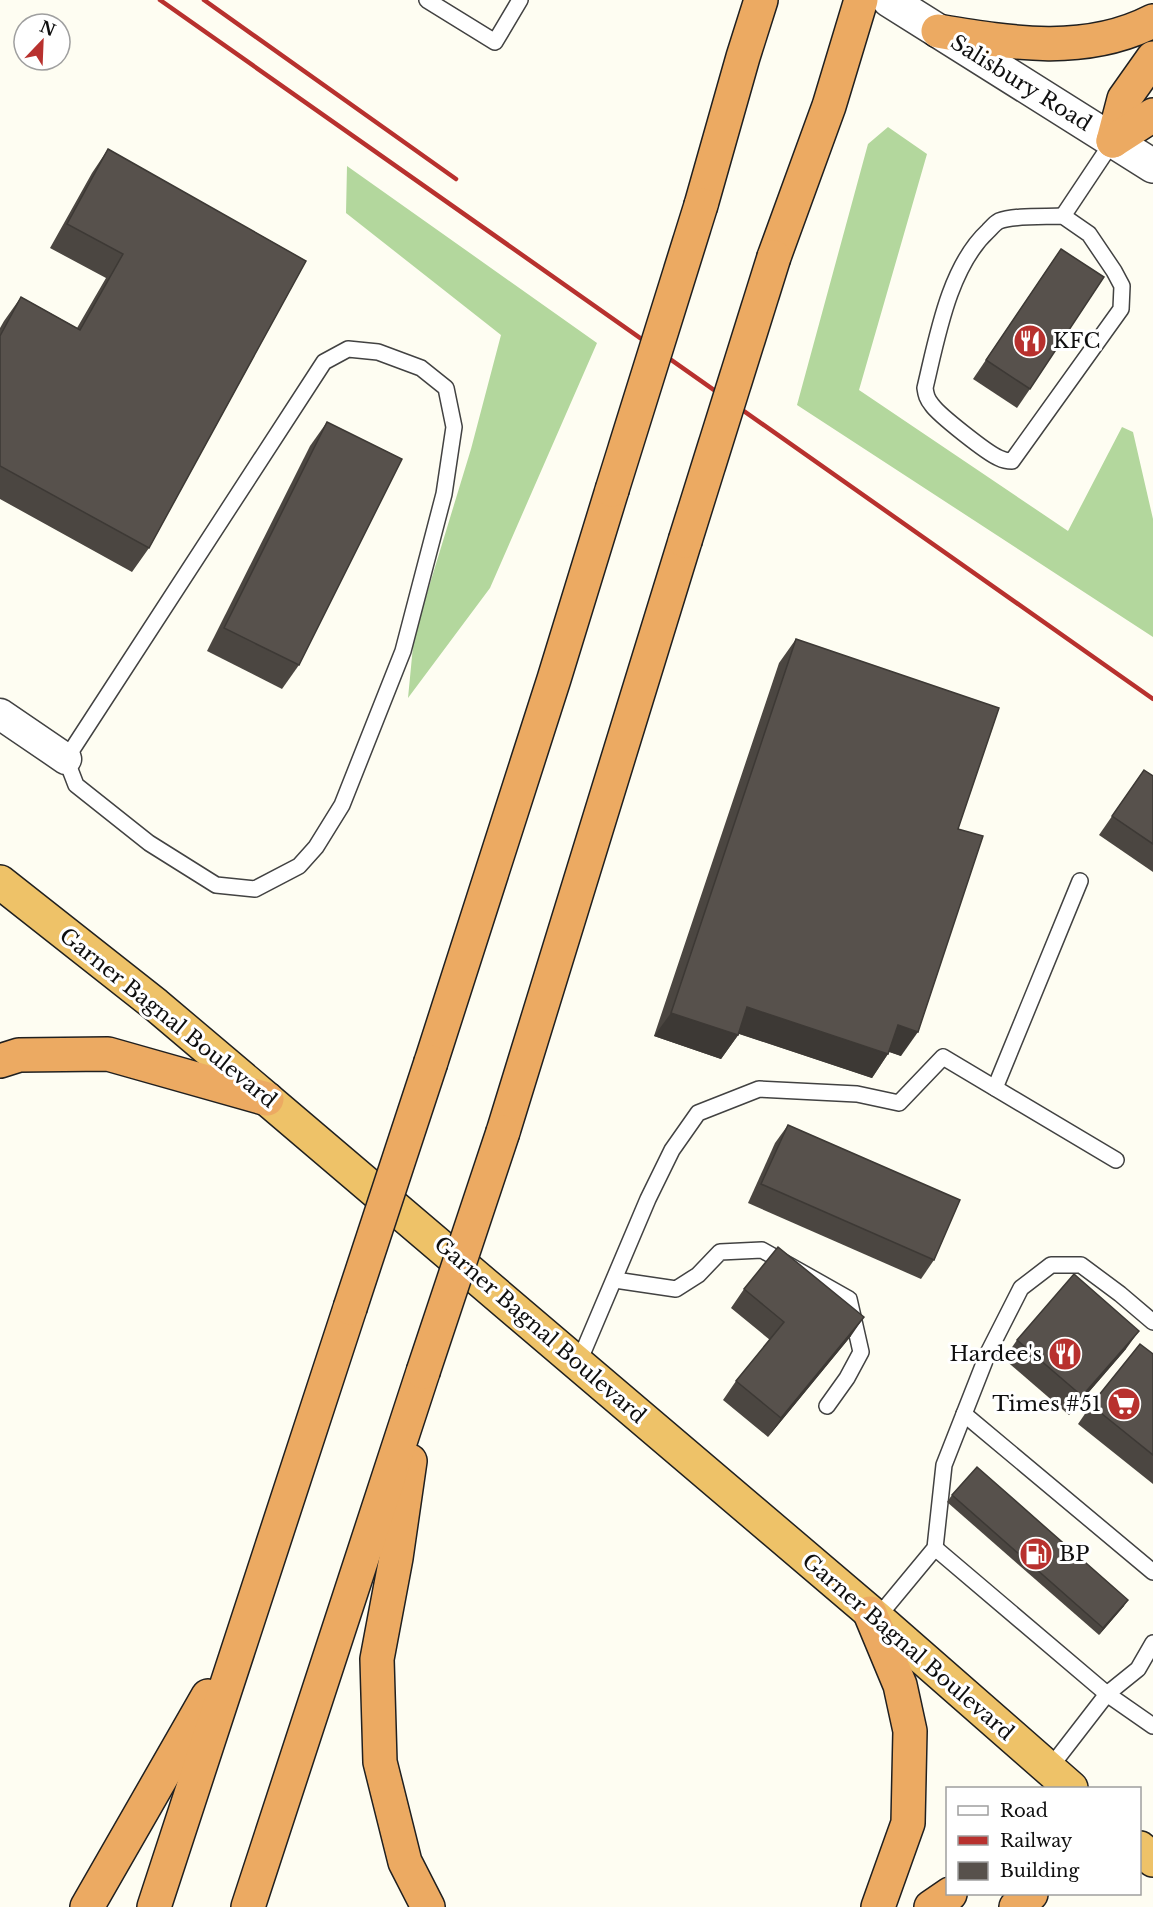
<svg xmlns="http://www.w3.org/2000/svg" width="1153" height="1907" font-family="'Libre Baskerville',serif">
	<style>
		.forest { fill: #b3d79d }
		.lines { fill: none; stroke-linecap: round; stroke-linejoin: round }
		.service-casing { stroke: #424242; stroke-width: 18 }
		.minor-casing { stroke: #424242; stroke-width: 33 }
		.tertiary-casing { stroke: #424242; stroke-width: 36 }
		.trunk-casing { stroke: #202020; stroke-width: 36 }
		.motorway-casing { stroke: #202020; stroke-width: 36 }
		.service { stroke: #fff; stroke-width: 15 }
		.minor { stroke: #fff; stroke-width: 30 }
		.tertiary { stroke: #fff; stroke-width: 33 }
		.trunk { stroke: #eec268; stroke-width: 33 }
		.motorway { stroke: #ecaa62; stroke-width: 33 }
		.rail { stroke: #b8312e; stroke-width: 4.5 }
		.motorway-bridge-casing { stroke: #202020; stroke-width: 36; stroke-linecap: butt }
		.motorway-bridge { stroke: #ecaa62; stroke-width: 33 }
		.wall { fill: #4b4641 }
		.shaded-wall { fill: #3d3935 }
		.building { fill: #57514c; stroke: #3d3935; stroke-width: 1.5 }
		.labels { text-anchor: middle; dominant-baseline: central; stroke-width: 6; stroke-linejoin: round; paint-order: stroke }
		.street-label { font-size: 21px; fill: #0f0f0f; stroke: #fff }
		.poi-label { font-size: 21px; fill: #0f0f0f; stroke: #fff; text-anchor: start }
	</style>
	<rect width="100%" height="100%" fill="#fefdf2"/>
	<g class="forest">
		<polygon points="888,127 927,154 859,390 1068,531 1122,427 1133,432 1153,519 1153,637 797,405 868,144"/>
		<polygon points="347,166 597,343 490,588 408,698 414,636 471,449 501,335 346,213"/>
	</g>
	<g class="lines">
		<g class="service-casing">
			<g id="service">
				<polyline points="427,0 495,42 520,0"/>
				<path d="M1063 216 1089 234 1114 271 1122 286 1121 309 1012 461C1007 461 1003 460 999 458 987 453 939 415 932 405 927 399 926 395 925 388 937 338 949 267 988 231 991 228 995 223 999 221 1013 215 1047 217 1063 216Z"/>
				<polyline points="1063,216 1113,141"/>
				<polygon points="348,349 378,352 421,368 446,388 454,427 444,494 403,651 342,805 316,847 299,866 255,889 216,885 149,843 76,785 66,759 324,362"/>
				<polyline points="995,1088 1080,881"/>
				<polyline points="615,1280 676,1289 698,1275 720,1252 762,1250 849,1299 861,1352 847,1378 827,1406"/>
				<polyline points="578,1364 648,1199 672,1150 698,1113 759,1089 857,1094 899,1103 943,1057 1116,1160"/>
				<polyline points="964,1414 1153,1572"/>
				<polyline points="935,1548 1107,1694 1138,1669 1153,1643"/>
				<polyline points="877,1618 935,1548 944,1465 988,1353 1021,1288 1051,1265 1081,1265 1120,1294 1153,1322"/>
				<polyline points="1049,1769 1107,1694 1153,1726"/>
			</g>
		</g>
		<g class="minor-casing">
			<polyline id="minor" points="0,714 66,759"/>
		</g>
		<g class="tertiary-casing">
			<polyline id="tertiary" points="889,0 1153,166"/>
		</g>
		<g class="trunk-casing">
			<g id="trunk">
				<polyline points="0,882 156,1005 267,1099 877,1618 1071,1788"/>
				<polyline points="1140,1848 1153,1860"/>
			</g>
		</g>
		<g class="motorway-casing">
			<g id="motorway">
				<path d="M938 31C1010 43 1085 56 1153 21"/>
				<polyline points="1113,141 1124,99 1153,58"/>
				<polyline points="1113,141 1153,115"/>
				<polyline points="701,205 743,57 761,0"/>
				<polyline points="774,257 829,106 861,0"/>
				<polyline points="0,1061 19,1055 108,1054 267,1099"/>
				<polyline points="431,1062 554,679 612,490"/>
				<polyline points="503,1132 685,541"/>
				<polyline points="410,1461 396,1558 377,1659 380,1762 405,1862 428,1907"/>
				<polyline points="870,1613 900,1685 910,1731 908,1823 878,1907"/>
				<polyline points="87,1907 208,1696"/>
				<polyline points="154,1907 350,1308"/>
				<polyline points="248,1907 423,1372"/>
				<polyline points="931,1907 950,1894"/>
				<polyline points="1016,1907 1031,1894"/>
			</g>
		</g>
		<use href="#service" class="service"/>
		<use href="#minor" class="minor"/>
		<use href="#tertiary" class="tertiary"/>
		<use href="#trunk" class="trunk"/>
		<use href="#motorway" class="motorway"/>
		<g class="rail">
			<polyline points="160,0 1153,699"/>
			<polyline points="204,0 456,179"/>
		</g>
		<g class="motorway-bridge-casing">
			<g id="motorway-bridge">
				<polyline points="612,490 701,205"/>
				<polyline points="685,541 774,257"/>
				<polyline points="350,1308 431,1062"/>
				<polyline points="423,1372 503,1132"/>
			</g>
		</g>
		<use href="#motorway-bridge" class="motorway-bridge"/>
	</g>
	<g class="wall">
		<polygon points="108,149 306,261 149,548 132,572 0,499 0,328 4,321 21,297 77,328 106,278 50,248 92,173"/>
		<polygon points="1061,249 1030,389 1017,408 973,379"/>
		<polygon points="327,422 299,665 282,689 207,651 310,446"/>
		<polygon points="796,639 958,829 901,1056 889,1052 872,1078 739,1034 721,1059 654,1036 779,663"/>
		<polygon points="1144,770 1153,776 1153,872 1099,835"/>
		<polygon points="788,1125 934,1260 921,1279 748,1203 775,1143"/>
		<polygon points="744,1289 851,1336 768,1437 723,1400 736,1381 770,1340 731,1308"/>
		<polygon points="1017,1340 1126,1349 1069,1415 1004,1359"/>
		<polygon points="1153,1354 1153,1484 1078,1424 1091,1405"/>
		<polygon points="952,1495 1124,1606 1099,1635 947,1502"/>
	</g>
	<g class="shaded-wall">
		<polygon points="747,1007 888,1054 872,1078 731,1031"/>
		<polygon points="671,1013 738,1035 721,1059 654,1036"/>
		<polygon points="898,1025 918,1032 901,1056 882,1049"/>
		<polygon points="864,1317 851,1336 768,1437 781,1418"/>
		<polygon points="1139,1331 1126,1349 1069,1415 1082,1396"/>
		<polygon points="1128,1600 1124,1606 1099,1635 1103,1628"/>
	</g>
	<g class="building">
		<polygon points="108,149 306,261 149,548 0,466 0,336 21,297 80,330 123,254 67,224"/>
		<polygon points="1061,249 1104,277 1030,389 986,360"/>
		<polygon points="327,422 402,459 299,665 224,628"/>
		<polygon points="796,639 999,708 958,829 983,836 918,1032 898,1025 888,1054 747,1007 738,1035 671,1013"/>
		<polygon points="1144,770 1153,776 1153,844 1112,816"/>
		<polygon points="788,1125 960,1200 934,1260 761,1184"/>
		<polygon points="778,1247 864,1317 781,1418 736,1381 784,1322 744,1289"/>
		<polygon points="1074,1274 1139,1331 1082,1396 1017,1340"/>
		<polygon points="1140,1344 1153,1354 1153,1455 1091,1405"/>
		<polygon points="977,1467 1128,1600 1103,1628 952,1495"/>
	</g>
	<defs>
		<g id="restaurant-disc" transform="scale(1.725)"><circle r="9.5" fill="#b8312e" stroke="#fff"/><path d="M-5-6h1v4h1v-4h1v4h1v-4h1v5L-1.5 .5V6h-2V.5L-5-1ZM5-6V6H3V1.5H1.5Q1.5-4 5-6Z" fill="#fff"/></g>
		<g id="supermarket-disc" transform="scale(1.725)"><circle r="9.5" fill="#b8312e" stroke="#fff"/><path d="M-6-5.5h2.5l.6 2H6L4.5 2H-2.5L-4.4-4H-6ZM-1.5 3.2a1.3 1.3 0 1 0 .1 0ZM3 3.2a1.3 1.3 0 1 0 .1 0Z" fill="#fff"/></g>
		<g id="fuel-disc" transform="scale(1.725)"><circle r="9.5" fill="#b8312e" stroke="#fff"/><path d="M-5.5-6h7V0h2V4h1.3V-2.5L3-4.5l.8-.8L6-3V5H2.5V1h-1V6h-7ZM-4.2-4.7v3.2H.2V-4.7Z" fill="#fff"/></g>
	</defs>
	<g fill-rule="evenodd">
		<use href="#restaurant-disc" x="1030" y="341"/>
		<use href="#restaurant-disc" x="1065" y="1354"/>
		<use href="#supermarket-disc" x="1124" y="1404"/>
		<use href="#fuel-disc" x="1036" y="1554"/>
	</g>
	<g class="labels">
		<g class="street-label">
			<text transform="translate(1021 83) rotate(32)">Salisbury Road</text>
			<text transform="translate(168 1018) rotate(39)">Garner Bagnal Boulevard</text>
			<text transform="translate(540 1330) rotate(41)">Garner Bagnal Boulevard</text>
			<text transform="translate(908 1647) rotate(41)">Garner Bagnal Boulevard</text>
		</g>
		<g class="poi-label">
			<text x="1053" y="341">KFC</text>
			<text x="1042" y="1354" text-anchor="end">Hardee's</text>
			<text x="1101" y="1404" text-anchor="end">Times #51</text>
			<text x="1059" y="1554">BP</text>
		</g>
	</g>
	<rect x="946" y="1787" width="195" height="108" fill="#ffffff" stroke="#9f9f9f" stroke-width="1.5"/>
	<rect x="958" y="1806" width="30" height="9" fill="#ffffff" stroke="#9f9f9f" stroke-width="1.5"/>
	<text x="1000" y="1817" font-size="18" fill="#0f0f0f">Road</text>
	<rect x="958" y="1836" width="30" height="9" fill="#b8312e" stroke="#9f9f9f" stroke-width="1.5"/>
	<text x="1000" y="1847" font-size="18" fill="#0f0f0f">Railway</text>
	<rect x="958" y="1862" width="30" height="18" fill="#57514c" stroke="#9f9f9f" stroke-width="1.5"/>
	<text x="1000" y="1877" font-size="18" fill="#0f0f0f">Building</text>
	<g transform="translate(42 42) rotate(23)"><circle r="28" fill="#ffffff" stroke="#9f9f9f" stroke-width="1.5"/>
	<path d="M0-4.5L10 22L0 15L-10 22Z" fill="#b8312e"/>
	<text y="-9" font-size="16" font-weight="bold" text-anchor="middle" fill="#0f0f0f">N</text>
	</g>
</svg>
